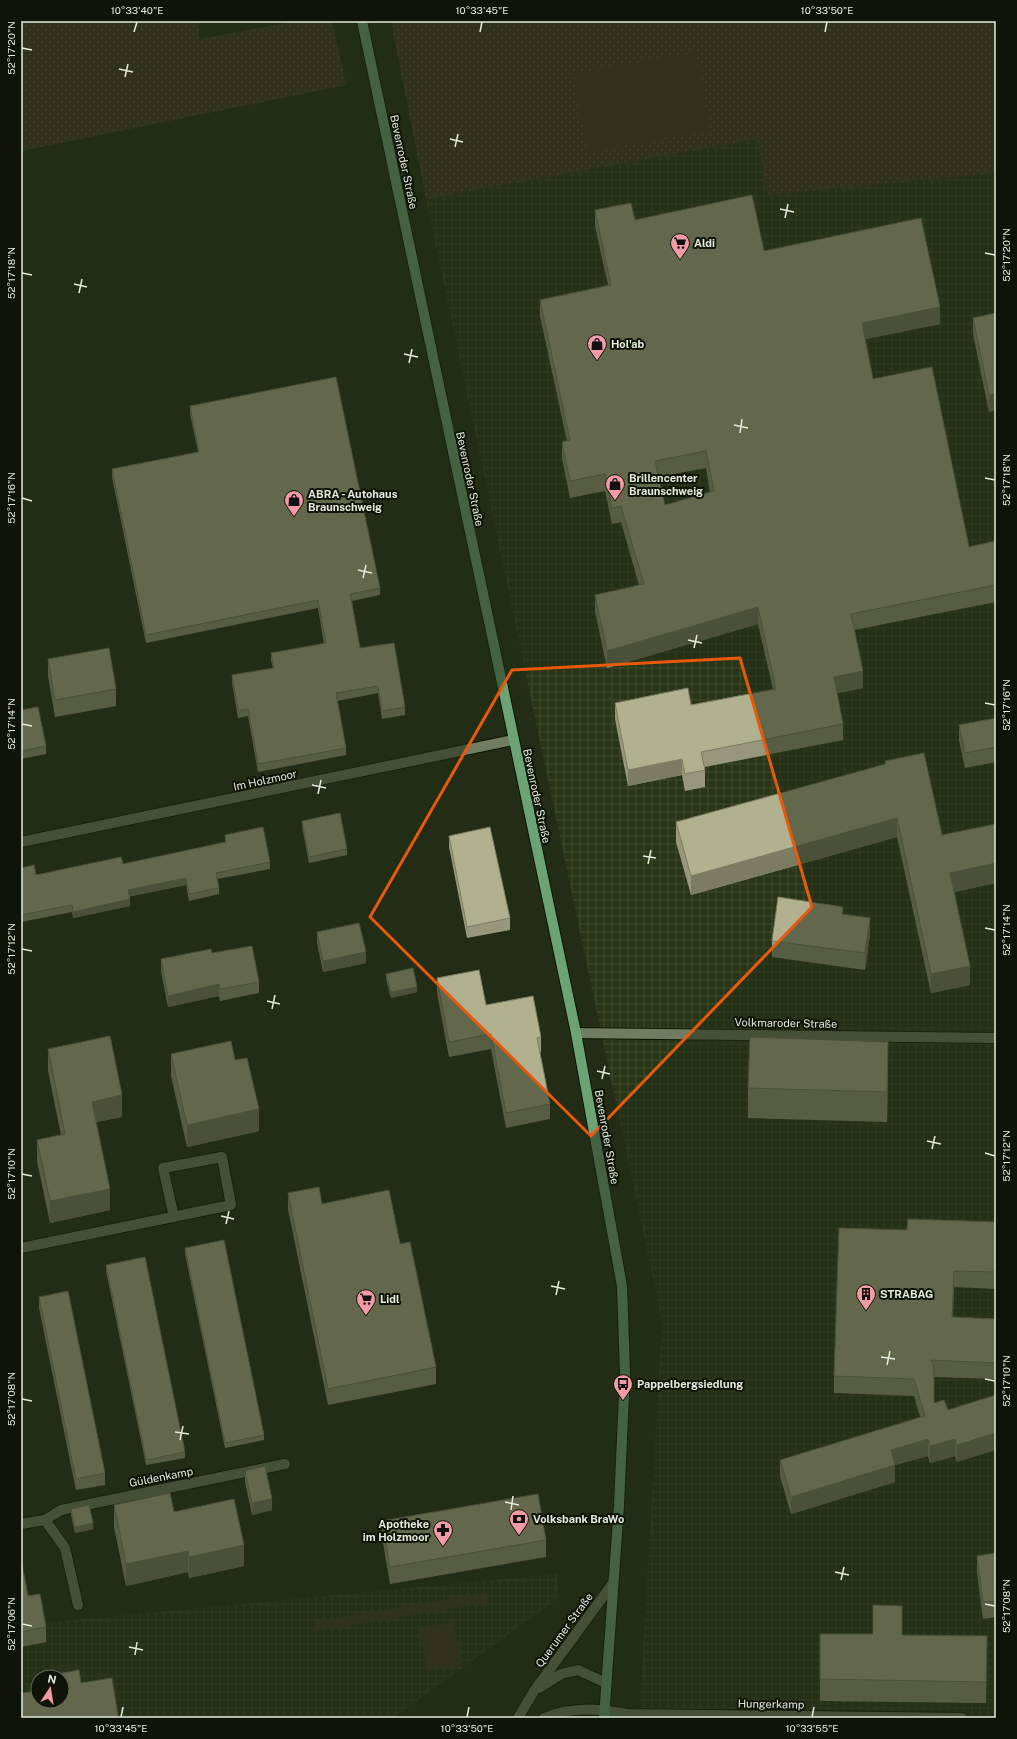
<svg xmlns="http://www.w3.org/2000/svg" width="1017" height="1739" font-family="'Public Sans',sans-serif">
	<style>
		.industrial { fill: url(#industrial-grid); fill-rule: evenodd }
		.grass { fill: url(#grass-dots) }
		.pitch { fill: #433927 }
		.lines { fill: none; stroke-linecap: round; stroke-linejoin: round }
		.minor-casing { stroke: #0c1501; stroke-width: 12 }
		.major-casing { stroke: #0c1501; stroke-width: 12 }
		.minor { stroke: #707d61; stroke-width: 10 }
		.major { stroke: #6ca375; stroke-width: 10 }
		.wall { fill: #98977b; fill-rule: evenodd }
		.shaded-wall { fill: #7c7b64 }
		.building { fill: #b1b08f; stroke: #7c7b64; fill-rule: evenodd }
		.marked { fill: none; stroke: #e8590c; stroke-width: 3; stroke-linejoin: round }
		.ticks { fill: none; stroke: #e3ebdc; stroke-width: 1.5 }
		.labels { text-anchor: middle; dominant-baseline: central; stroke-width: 4; stroke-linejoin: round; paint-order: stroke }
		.street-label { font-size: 11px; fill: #e3ebdc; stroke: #0f1409 }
		.poi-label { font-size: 11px; font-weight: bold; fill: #e3ebdc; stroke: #0f1409; text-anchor: start }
		.neatline { fill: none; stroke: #e3ebdc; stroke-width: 1.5 }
		.ticks-label { font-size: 10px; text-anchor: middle; fill: #e3ebdc }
	</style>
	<defs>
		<pattern id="industrial-grid" width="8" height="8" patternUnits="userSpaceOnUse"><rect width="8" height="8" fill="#283617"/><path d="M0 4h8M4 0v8" fill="none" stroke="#3d4a2d"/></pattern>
		<pattern id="grass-dots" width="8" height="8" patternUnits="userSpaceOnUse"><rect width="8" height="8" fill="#433927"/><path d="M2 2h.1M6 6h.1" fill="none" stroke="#5e5646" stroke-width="1.8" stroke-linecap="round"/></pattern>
	</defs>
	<rect width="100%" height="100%" fill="#232d15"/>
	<g class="industrial">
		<polygon points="757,139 768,195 996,173 996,1718 639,1718 662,1322 426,199"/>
		<path d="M557 1574 559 1598 393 1718H21V1625ZM38 1677H62V1701H38Z"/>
	</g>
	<g class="grass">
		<polygon points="21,21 199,21 199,39 298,21 332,21 346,85 21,151"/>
		<polygon points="391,21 996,21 996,173 768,195 757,139 426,199"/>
	</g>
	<g class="pitch">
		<polygon points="696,52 710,130 588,152 573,74"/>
		<polygon points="487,1593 489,1602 316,1631 315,1622"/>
		<polygon points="454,1622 462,1665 427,1671 419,1628"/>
	</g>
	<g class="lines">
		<g class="minor-casing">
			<g id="minor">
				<polyline points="21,842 513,740"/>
				<polyline points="576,1033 996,1038"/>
				<polyline points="21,1248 231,1205 222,1157 163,1168 174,1217"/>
				<polyline points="45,1520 65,1548 78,1605"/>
				<polyline points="21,1524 45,1520 61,1510 285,1464"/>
				<polyline points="539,1688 561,1674 578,1670 606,1683"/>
				<polyline points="518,1718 534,1691 613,1583"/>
				<path d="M544 1718C572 1706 598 1709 627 1714L962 1718"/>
			</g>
		</g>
		<g class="major-casing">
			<polyline id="major" points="362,21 576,1033 622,1286 625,1373 619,1505 604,1718"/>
		</g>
		<use href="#minor" class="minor"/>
		<use href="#major" class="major"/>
	</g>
	<g class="wall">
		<path d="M595 210 764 251 940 324 865 339 873 379 969 547 996 541V602L854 630 863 688 837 693 843 724V740L705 767V787L685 791 682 775 628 786 615 719V703L691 705 773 689 758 624 607 668 595 611V595L639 585 621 522 612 524 605 491 570 498 562 458V442L567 441 540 316V300L608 285 595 226ZM706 468 710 492 665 505 659 477Z"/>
		<polygon points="996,313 996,410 989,412 973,334 973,318"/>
		<polygon points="190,406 380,588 380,595 352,601 360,648 405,707 405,715 382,719 378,693 337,701 346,748 346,755 258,772 248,716 238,718 232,683 232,675 273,668 271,661 271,653 324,644 318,608 146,643 112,477 112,469 198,452 190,414"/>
		<polygon points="48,659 116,689 116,706 55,717 48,676"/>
		<polygon points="21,710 46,746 46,754 21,759"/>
		<polygon points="996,718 996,762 965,768 959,740 959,725"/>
		<polygon points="885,761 942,835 996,824 996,883 954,892 970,985 931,993 897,837 691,895 676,842 676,822 885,764"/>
		<polygon points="302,821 347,849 347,855 309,863 302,827"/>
		<polygon points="225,835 270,862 270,869 217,879 219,888 219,894 189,901 186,885 130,896 130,906 73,918 72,912 21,922 21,868 36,875 123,864 225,843"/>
		<polygon points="449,836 510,918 510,930 467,938 449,847"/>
		<polygon points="843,914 870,934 865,970 772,957 772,941"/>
		<polygon points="317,932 366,963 323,972 317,943"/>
		<polygon points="212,953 259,982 259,993 220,1001 219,996 168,1007 161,971 161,959"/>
		<polygon points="386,974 417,992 391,998 386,979"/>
		<polygon points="437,978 486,1005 541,1037 541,1052 540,1053 550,1104 550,1119 506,1128 491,1049 449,1057 437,993"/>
		<polygon points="48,1049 122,1117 96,1122 110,1210 50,1223 37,1161 37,1140 61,1135 48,1071"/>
		<polygon points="171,1054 235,1060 259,1131 187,1147 171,1076"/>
		<polygon points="888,1072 887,1122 748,1118 748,1088"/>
		<polygon points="288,1193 322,1204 400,1244 436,1367 436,1384 328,1405 288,1209"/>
		<polygon points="996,1222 996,1289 954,1287 953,1317 996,1319 996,1379 934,1377 934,1403 948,1410 996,1395 957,1462 955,1456 930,1463 928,1456 895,1465 895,1482 791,1514 780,1476 780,1460 920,1417 914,1396 834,1393 834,1376 907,1230"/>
		<polygon points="185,1248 264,1435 264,1440 225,1448 185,1254"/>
		<polygon points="106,1265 185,1452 185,1458 146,1465 106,1271"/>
		<polygon points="39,1297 105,1473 105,1485 76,1490 39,1308"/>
		<polygon points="245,1471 272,1510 252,1515 245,1482"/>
		<polygon points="21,1477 22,1484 22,1490 21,1490"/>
		<polygon points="114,1505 174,1512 244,1566 189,1578 188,1572 126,1586 114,1527"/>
		<polygon points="71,1509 93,1529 75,1533 71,1515"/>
		<polygon points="382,1521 546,1540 546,1557 390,1584 382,1537"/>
		<polygon points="996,1553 996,1617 983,1619 977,1572 977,1556"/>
		<polygon points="21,1559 28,1596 46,1627 46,1642 21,1647"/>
		<polygon points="820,1634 987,1636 986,1703 820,1701"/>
		<polygon points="81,1683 118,1716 118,1718 21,1718"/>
	</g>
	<g class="shaded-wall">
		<polygon points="940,307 940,324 862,340 862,323"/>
		<polygon points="996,394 996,410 989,412 989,395"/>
		<polygon points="758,607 758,624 607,668 607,651"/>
		<polygon points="863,671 863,688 834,694 834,677"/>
		<polygon points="682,759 682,775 628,786 628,770"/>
		<polygon points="897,818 897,837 691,895 691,876"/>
		<polygon points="996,863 996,883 950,893 950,873"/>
		<polygon points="186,878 186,885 128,897 128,890"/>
		<polygon points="130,899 130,906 73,918 73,912"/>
		<polygon points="870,918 870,934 865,970 865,953"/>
		<polygon points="366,952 366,963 323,972 323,961"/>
		<polygon points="970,966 970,985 931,993 931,974"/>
		<polygon points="219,984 219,996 168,1007 168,996"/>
		<polygon points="417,987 417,992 391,998 391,992"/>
		<polygon points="888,1042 888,1072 887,1122 887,1092"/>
		<polygon points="122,1095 122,1117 92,1123 92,1102"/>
		<polygon points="259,1109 259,1131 187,1147 187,1125"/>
		<polygon points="110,1189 110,1210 50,1223 50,1201"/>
		<polygon points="954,1271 954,1287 952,1334 952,1317"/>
		<polygon points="996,1433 996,1450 957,1462 957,1445"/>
		<polygon points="928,1439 928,1456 895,1465 895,1482 791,1514 791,1497 891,1450"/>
		<polygon points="955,1439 955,1456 930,1463 930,1446"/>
		<polygon points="272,1499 272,1510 252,1515 252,1503"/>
		<polygon points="93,1523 93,1529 75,1533 75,1527"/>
		<polygon points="244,1545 244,1566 189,1578 189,1557"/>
		<polygon points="188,1551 188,1572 126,1586 126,1564"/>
	</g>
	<g class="building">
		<path d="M752 195 764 251 921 218 940 307 862 323 873 379 932 367 969 547 996 541V585L851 614 863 671 834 677 843 724 701 752 705 770 685 774 682 759 628 770 615 703 688 688 691 705 776 689 758 607 607 651 595 595 644 584 621 506 612 508 605 474 570 481 562 442 570 440 540 300 611 285 595 210 631 203 635 220ZM706 451 714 491 665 505 655 461Z"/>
		<polygon points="996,313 996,394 989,395 973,318"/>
		<polygon points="336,377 380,588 350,594 360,648 394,643 405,707 382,711 378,686 336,693 346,748 258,764 248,709 238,710 232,675 274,668 271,653 326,643 318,600 146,635 112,469 199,452 190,406"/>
		<polygon points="109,648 116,689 55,700 48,659"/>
		<polygon points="38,707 46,746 21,751 21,710"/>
		<polygon points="996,718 996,747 965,753 959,725"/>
		<polygon points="924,753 942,835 996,824 996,863 950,873 970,966 931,974 897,818 691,876 676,822 886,764 885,761"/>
		<polygon points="340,813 347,849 309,857 302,821"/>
		<polygon points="263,827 270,862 216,873 219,888 189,894 186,878 128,890 130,899 73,912 72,905 21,915 21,868 34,865 36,875 121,857 123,864 226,842 225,835"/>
		<polygon points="490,827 510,918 467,927 449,836"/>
		<polygon points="778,897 843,907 842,914 870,918 865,953 772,941"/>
		<polygon points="359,923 366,952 323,961 317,932"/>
		<polygon points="252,946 259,982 220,989 219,984 168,996 161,959 211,949 212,953"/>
		<polygon points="413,968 417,987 391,992 386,974"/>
		<polygon points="479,970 486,1005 533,996 541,1037 537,1038 550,1104 506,1113 491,1034 449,1042 437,978"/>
		<polygon points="110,1036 122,1095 92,1102 110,1189 50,1201 37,1140 65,1134 48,1049"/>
		<polygon points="750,1037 888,1042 887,1092 748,1088"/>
		<polygon points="231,1041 235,1060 247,1058 259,1109 187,1125 171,1054"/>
		<polygon points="319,1187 322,1204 389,1190 400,1244 410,1242 436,1367 328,1389 288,1193"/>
		<polygon points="908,1219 996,1222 996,1272 954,1271 952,1317 996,1319 996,1363 931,1360 934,1369 934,1403 944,1400 948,1410 996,1395 996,1433 957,1445 955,1439 930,1446 928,1439 891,1450 895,1465 791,1497 780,1460 925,1416 914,1379 834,1376 839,1228 907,1230"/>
		<polygon points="224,1240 264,1435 225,1443 185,1248"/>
		<polygon points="145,1257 185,1452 146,1460 106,1265"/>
		<polygon points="68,1291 105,1473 76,1479 39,1297"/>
		<polygon points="265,1466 272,1499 252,1503 245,1471"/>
		<polygon points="170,1493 174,1512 234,1499 244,1545 189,1557 188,1551 126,1564 114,1505"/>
		<polygon points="538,1494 546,1540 390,1567 382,1521"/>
		<polygon points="89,1505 93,1523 75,1527 71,1509"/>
		<polygon points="996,1553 996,1601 983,1602 977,1556"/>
		<polygon points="21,1559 28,1596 40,1594 46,1627 21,1632"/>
		<polygon points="873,1605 902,1606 902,1635 987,1636 986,1682 820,1679 820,1634 873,1634"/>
		<polygon points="79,1670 81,1683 112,1678 118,1716 108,1718 21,1718 21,1693 38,1691 38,1701 62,1701 62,1677 51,1677 51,1675"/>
	</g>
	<path d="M0 0H1017V1739H0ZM740 658 812 907 591 1136 370 917 512 670Z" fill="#232d15" fill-opacity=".55" fill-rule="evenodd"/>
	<path class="marked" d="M740 658 812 907 591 1136 370 917 512 670Z"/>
	<path class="ticks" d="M134 32 137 22M480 32 482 22M825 32 827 22M22 48 32 50M119 69 133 72M125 77 128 64M450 139 463 142M455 147 458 134M780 209 794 212M785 218 788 204M985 253 995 255M22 273 32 275M74 284 87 287M79 293 82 279M404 354 418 357M409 363 412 349M734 425 748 428M740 433 742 419M985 478 995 480M22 498 32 501M358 570 372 573M363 578 366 565M688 640 702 643M694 648 697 635M985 703 995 705M22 724 32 726M312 785 326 788M318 794 321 780M643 856 656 858M648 864 651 850M985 928 995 930M22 949 32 951M267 1001 280 1004M272 1009 275 995M597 1071 610 1074M602 1079 605 1066M927 1141 941 1144M932 1149 935 1136M985 1153 995 1156M22 1174 32 1176M221 1216 234 1219M226 1224 229 1211M551 1286 565 1289M556 1295 559 1281M881 1357 895 1359M887 1365 890 1351M985 1379 995 1381M22 1399 32 1401M175 1432 189 1434M180 1440 183 1426M505 1502 519 1505M511 1510 513 1496M835 1572 849 1575M841 1580 844 1567M985 1604 995 1606M22 1624 32 1626M129 1647 143 1650M135 1655 137 1642M121 1717 123 1707M467 1717 469 1707M812 1717 814 1707"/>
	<defs>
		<g id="supermarket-pin" transform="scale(1)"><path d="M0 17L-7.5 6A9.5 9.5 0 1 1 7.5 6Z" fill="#f39aa7" stroke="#0f1409"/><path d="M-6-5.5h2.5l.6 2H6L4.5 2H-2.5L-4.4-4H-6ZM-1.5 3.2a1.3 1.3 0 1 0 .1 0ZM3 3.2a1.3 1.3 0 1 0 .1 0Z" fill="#111"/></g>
		<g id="shop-pin" transform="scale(1)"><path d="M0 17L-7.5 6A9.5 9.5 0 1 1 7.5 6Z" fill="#f39aa7" stroke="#0f1409"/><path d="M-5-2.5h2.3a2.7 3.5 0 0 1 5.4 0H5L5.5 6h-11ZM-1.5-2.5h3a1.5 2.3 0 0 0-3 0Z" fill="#111"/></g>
		<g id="building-pin" transform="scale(1)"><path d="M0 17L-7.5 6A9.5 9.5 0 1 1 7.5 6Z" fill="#f39aa7" stroke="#0f1409"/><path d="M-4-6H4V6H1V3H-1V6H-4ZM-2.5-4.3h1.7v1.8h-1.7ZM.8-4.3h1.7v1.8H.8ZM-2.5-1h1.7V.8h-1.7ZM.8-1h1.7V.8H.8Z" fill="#111"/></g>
		<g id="bus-pin" transform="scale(1)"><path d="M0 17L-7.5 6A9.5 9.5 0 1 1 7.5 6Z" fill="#f39aa7" stroke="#0f1409"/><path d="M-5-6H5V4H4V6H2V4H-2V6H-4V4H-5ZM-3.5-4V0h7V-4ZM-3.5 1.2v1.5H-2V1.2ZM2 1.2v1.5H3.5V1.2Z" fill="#111"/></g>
		<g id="bank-pin" transform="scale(1)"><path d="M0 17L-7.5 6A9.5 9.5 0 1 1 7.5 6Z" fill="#f39aa7" stroke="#0f1409"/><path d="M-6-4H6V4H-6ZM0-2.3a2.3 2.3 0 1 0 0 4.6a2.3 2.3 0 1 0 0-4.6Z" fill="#111"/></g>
		<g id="pharmacy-pin" transform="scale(1)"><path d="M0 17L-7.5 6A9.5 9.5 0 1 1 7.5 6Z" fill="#f39aa7" stroke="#0f1409"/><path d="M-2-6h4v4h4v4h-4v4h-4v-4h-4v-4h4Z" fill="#111"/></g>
	</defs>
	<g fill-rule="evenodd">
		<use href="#supermarket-pin" x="680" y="243"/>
		<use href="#shop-pin" x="597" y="344"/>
		<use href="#shop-pin" x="615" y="484"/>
		<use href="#shop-pin" x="294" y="500"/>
		<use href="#building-pin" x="866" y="1294"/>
		<use href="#supermarket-pin" x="366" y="1299"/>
		<use href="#bus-pin" x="623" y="1384"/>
		<use href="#bank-pin" x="519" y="1519"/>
		<use href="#pharmacy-pin" x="443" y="1530"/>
	</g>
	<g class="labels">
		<g class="street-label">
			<text transform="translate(404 162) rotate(78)">Bevenroder Straße</text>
			<text transform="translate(470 479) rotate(78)">Bevenroder Straße</text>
			<text transform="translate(265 780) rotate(-12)">Im Holzmoor</text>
			<text transform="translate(537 796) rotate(78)">Bevenroder Straße</text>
			<text transform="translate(786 1023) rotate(1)">Volkmaroder Straße</text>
			<text transform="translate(607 1137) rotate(80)">Bevenroder Straße</text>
			<text transform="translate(161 1477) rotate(-11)">Güldenkamp</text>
			<text transform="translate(564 1630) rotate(-54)">Querumer Straße</text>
			<text transform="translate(771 1704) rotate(1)">Hungerkamp</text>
		</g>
		<g class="poi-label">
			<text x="694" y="243">Aldi</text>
			<text x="611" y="344">Hol'ab</text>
			<text x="629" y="478">Brillencenter<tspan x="629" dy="13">Braunschweig</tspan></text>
			<text x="308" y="494">ABRA - Autohaus<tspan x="308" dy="13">Braunschweig</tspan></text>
			<text x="880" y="1294">STRABAG</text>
			<text x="380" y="1299">Lidl</text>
			<text x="637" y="1384">Pappelbergsiedlung</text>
			<text x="533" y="1519">Volksbank BraWo</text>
			<text x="429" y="1524" text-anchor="end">Apotheke<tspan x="429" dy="13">im Holzmoor</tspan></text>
		</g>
	</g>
	<rect width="1017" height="1739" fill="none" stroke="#0f1409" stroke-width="44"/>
	<g transform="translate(50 1689) rotate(12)"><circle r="19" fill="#0f1409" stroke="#646a5d"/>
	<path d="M0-3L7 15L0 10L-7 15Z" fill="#f39aa7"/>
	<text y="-6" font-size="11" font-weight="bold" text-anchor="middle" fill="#e3ebdc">N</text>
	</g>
	<rect x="22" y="22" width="973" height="1695" class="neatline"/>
	<g class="ticks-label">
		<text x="137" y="14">10°33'40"E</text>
		<text x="482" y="14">10°33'45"E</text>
		<text x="827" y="14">10°33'50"E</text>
		<text transform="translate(11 48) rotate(-90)" y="4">52°17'20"N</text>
		<text transform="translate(1006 255) rotate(-90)" y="4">52°17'20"N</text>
		<text transform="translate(11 273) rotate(-90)" y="4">52°17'18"N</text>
		<text transform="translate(1006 480) rotate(-90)" y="4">52°17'18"N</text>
		<text transform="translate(11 498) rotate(-90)" y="4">52°17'16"N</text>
		<text transform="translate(1006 705) rotate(-90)" y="4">52°17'16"N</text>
		<text transform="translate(11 724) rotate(-90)" y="4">52°17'14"N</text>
		<text transform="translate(1006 930) rotate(-90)" y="4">52°17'14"N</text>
		<text transform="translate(11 949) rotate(-90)" y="4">52°17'12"N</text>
		<text transform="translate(1006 1156) rotate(-90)" y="4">52°17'12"N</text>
		<text transform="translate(11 1174) rotate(-90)" y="4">52°17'10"N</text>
		<text transform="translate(1006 1381) rotate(-90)" y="4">52°17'10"N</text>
		<text transform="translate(11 1399) rotate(-90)" y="4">52°17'08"N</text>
		<text transform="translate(1006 1606) rotate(-90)" y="4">52°17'08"N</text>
		<text transform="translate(11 1624) rotate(-90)" y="4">52°17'06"N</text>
		<text x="121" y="1732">10°33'45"E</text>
		<text x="467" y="1732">10°33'50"E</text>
		<text x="812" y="1732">10°33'55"E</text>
	</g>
</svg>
